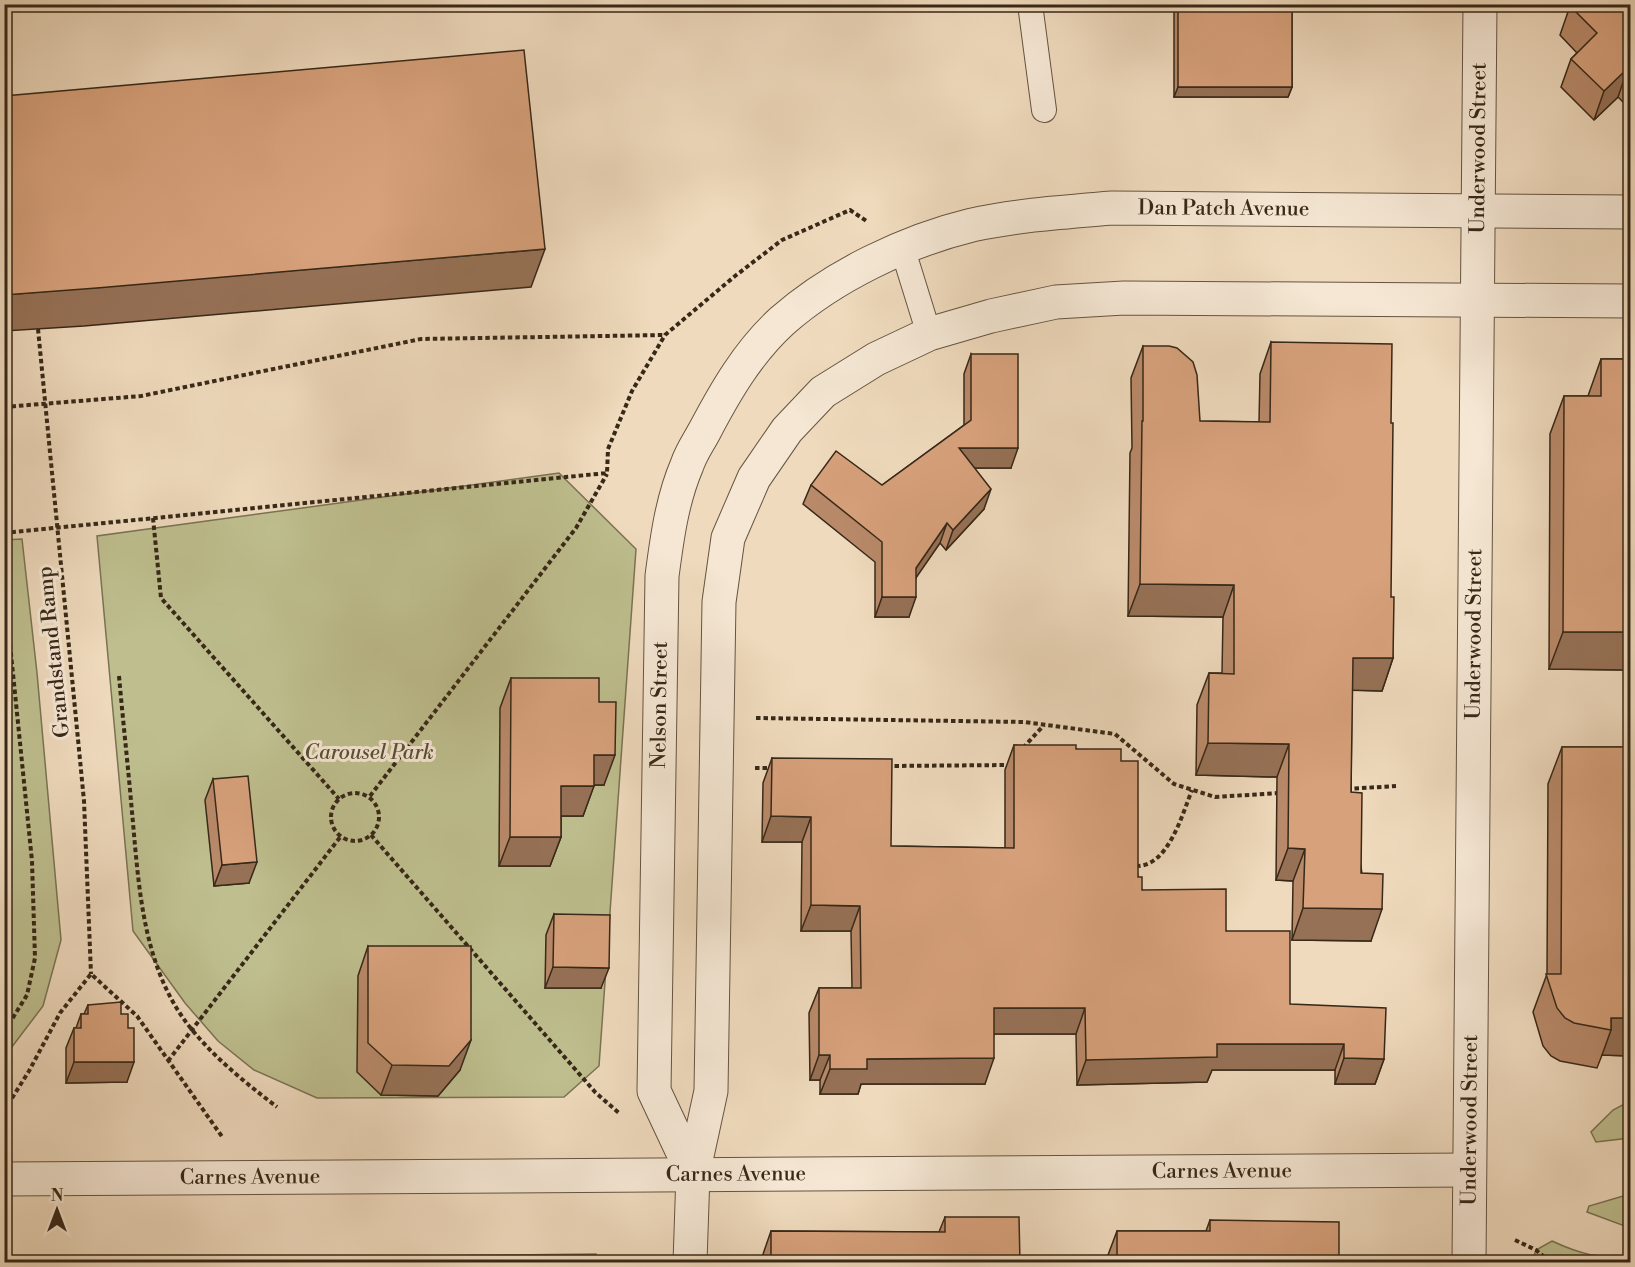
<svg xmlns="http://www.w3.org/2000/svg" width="1635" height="1267" font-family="'Libre Bodoni',serif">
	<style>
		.green { fill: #bebe8e; stroke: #7a7353; stroke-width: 1.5 }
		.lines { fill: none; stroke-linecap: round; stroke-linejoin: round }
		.service-casing { stroke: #655441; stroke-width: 26 }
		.minor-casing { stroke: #655441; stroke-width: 35 }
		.path { stroke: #372818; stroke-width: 4; stroke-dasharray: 4.5 3; stroke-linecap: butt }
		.service { stroke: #f5e7d4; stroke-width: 24 }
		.minor { stroke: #f5e7d4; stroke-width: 33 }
		.path-bridge { stroke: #372818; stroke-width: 4; stroke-dasharray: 4.5 3; stroke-linecap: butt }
		.wall { fill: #b98a6a; stroke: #372818; stroke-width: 1.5 }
		.shaded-wall { fill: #967156; stroke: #372818; stroke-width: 1.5 }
		.building { fill: #d7a17b; stroke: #372818; stroke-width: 1.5 }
		.labels { text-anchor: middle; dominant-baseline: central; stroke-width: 6; stroke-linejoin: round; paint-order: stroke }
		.street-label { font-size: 21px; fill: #372818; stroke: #f5e7d4 }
		.park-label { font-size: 21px; font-style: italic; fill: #594e36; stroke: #f5e7d4 }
	</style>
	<rect width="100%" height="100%" fill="#efdabd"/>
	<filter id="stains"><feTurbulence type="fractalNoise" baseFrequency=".00333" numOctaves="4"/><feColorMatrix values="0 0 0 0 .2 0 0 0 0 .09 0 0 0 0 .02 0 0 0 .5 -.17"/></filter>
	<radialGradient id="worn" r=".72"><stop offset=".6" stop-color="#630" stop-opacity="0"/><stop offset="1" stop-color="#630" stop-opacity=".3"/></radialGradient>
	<g class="green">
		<polygon points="559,473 636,549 599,1066 564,1097 317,1098 254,1070 218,1041 185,1003 133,931 97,536"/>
		<polygon points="22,539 37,673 61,940 43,1006 5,1056 4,540"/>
		<polygon points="1630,1101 1630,1138 1596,1142 1591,1132 1613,1110"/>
		<polygon points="1630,1194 1630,1228 1587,1212 1589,1206"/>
		<path d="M1552 1241C1582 1255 1598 1258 1630 1257V1262H1532L1536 1250Z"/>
		<polygon points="596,1254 596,1262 24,1262 24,1260"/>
	</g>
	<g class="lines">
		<g class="service-casing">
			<g id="service">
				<polyline points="1030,4 1044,110"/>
				<polyline points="902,247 929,334"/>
			</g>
		</g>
		<g class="minor-casing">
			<g id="minor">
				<path id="s1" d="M693 1174 654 1091 662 576C667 538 672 500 687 465 691 453 698 443 704 432 725 392 748 352 782 321 833 276 906 241 972 225 1018 215 1065 212 1112 208L1630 212"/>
				<path id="s2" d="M4 1179 1469 1170"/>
				<polyline points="690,1262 693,1174 711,1091 719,602 728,538 754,478 787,430 823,392 876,359 929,334 991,316 1056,302 1124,298 1630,301"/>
				<path id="s3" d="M1469 1262 1480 4"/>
			</g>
		</g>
		<g class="path">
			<polyline points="4,407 141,396 421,339 664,335"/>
			<polyline points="153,518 161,598 339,799"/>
			<polyline points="4,533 607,473 608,449 632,391 665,335 735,276 782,240 850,210 868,222"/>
			<polyline points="4,585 32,861 35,958 27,995 4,1032"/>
			<path d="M119 676C123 721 128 766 132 812 139 887 142 970 193 1031 218 1061 247 1084 277 1107"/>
			<polyline points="756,718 1024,722 1115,734 1174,784 1215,797 1280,793"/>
			<polyline points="1023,748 1044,725"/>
			<polyline points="887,766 1009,765 1010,763"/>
			<polyline points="755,768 771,768"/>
			<polyline points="1347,789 1396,786"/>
			<circle cx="355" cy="817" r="24"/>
			<polyline points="370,796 576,528 607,474"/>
			<polyline points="371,835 595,1092 620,1114"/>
			<path d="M1136 866C1168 867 1182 815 1192 790"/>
			<polyline points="168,1061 341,836"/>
			<polyline points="4,1111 29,1071 60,1013 91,974 137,1016 223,1138"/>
			<polyline points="1515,1240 1536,1250 1550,1262"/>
		</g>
		<use href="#service" class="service"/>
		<use href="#minor" class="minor"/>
		<polyline class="path-bridge" points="38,329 84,801 91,974"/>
	</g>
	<g class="wall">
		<polygon points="1174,4 1292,4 1292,87 1288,97 1174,97"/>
		<polygon points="1630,4 1630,109 1618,97 1594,120 1561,87 1571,59 1577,53 1560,35 1570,6"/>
		<polygon points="1271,342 1391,597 1393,658 1382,691 1352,690 1351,792 1371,941 1292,940 1293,881 1276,880 1277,777 1196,775 1197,705 1209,673 1222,673 1223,617 1128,616 1130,453 1132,448 1131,378 1143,346 1200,421 1259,422 1260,374"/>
		<polygon points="971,354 1011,468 974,468 984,509 946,550 940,543 916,577 909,617 875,617 875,562 803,504 811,485 882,485 964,425 964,374"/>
		<polygon points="1601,359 1630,359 1630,1056 1602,1055 1597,1068 1560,1061 1551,1056 1543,1046 1533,1012 1547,974 1548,784 1562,747 1625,747 1626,670 1549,669 1550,434 1564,396 1588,396"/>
		<polygon points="511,678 599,702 604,785 594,785 583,816 561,816 561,837 550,866 499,866 500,708"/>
		<polygon points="1014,745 1076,749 1121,761 1138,877 1142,890 1226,931 1290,1004 1384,1059 1375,1084 1335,1084 1335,1070 1212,1070 1207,1082 1077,1085 1076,1034 994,1034 985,1084 861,1084 858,1094 820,1094 820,1080 810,1080 809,1013 819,988 852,988 851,931 801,931 802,842 762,842 763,783 772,758 891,846 1005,848 1005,770"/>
		<polygon points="213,779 249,883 214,886 205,800"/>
		<polygon points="554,914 601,988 545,988 546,935"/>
		<polygon points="368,946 460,1070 438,1096 381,1095 357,1072 358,976"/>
		<polygon points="88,1005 121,1014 127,1082 66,1083 66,1048 74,1028 76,1028 81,1014 84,1014"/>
		<polygon points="945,1217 1020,1263 760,1263 771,1231 939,1232"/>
		<polygon points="1210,1220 1339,1263 1105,1263 1117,1231 1206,1231"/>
	</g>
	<g class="shaded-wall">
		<polygon points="1628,68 1618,97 1594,120 1604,91"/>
		<polygon points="1178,87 1292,87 1288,97 1174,97"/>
		<polygon points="545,249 531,287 84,326 4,331 4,295"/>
		<polygon points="959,448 1018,448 1011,468 952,468"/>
		<polygon points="991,489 984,509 946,550 953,530"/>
		<polygon points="947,523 940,543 909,588 916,568"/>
		<polygon points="1140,584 1234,585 1223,617 1128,616"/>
		<polygon points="882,597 916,597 909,617 875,617"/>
		<polygon points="1563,632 1630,632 1630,657 1626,670 1549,669"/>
		<polygon points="1353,658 1393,658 1382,691 1341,690"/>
		<polygon points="1208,743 1289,744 1277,777 1196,775"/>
		<polygon points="594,755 615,755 604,785 583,785"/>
		<polygon points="561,786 594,786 583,816 550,816"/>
		<polygon points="771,816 811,817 802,842 762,842"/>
		<polygon points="510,837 561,837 550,866 499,866"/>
		<polygon points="1288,848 1305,849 1293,881 1276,880"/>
		<polygon points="257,862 249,883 214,886 222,865"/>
		<polygon points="811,905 860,906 851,931 801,931"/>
		<polygon points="1303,908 1382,909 1371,941 1292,940"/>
		<polygon points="553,967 609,968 601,988 545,988"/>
		<polygon points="994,1008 1085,1008 1076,1034 984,1034"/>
		<polygon points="1611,1018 1630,1018 1630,1056 1602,1055 1611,1030"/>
		<polygon points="471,1040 460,1070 438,1096 381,1095 392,1065"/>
		<polygon points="1217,1044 1344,1044 1335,1070 1212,1070 1207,1082 1077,1085 1086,1060"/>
		<polygon points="819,1055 830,1055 820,1080 810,1080"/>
		<polygon points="994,1058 985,1084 861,1084 858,1094 820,1094 830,1069 867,1059"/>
		<polygon points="1344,1058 1384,1059 1375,1084 1335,1084"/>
		<polygon points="74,1062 134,1062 127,1082 66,1083"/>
	</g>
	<g class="building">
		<rect x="1178" y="4" width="114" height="83"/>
		<polygon points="1572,4 1630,4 1630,70 1628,68 1604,91 1571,59 1597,33 1570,6"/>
		<polygon points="524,50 545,249 97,288 4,295 4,96"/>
		<polygon points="1271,342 1392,344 1391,423 1393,423 1391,597 1394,597 1393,658 1353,658 1351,792 1362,793 1361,873 1383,874 1382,909 1303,908 1305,849 1288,848 1289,744 1208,743 1209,673 1234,674 1234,585 1140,584 1142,421 1143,421 1143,346 1169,346 1177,348 1193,362 1197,375 1200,421 1270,422"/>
		<polygon points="971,354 1018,354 1018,448 959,448 991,489 953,530 947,523 916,568 916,597 882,597 882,542 811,485 836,451 882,485 971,420"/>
		<polygon points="1601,359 1630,359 1630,632 1563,632 1564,396 1601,396"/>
		<polygon points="511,678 599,678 599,702 616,702 615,755 594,755 594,786 561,786 561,837 510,837"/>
		<polygon points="1014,745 1076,745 1076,749 1121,749 1121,761 1138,761 1138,877 1142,877 1142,890 1226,889 1226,931 1290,931 1290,1004 1386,1008 1384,1059 1344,1058 1344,1044 1217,1044 1217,1057 1086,1060 1085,1008 994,1008 994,1058 867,1059 867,1069 830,1069 830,1055 819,1055 819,988 861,988 860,906 811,905 811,817 771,816 772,758 892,759 891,846 1014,848"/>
		<polygon points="1562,747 1630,747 1630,1018 1611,1018 1611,1030 1574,1023 1565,1018 1557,1008 1546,974 1561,974"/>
		<polygon points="248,776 257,862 222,865 213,779"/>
		<polygon points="554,914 610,915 609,968 553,967"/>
		<polygon points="368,946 471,946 471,1040 449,1066 392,1065 368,1043"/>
		<polygon points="121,1002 121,1014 128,1014 128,1028 134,1028 134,1062 74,1062 74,1028 81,1028 81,1014 88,1014 88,1005"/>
		<polygon points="945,1217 1019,1217 1020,1263 771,1263 771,1231 945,1232"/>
		<polygon points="1210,1220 1339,1222 1339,1263 1117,1263 1117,1231 1210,1231"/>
	</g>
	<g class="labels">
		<g class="street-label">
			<text stroke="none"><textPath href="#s3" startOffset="1114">Underwood Street</textPath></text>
			<text stroke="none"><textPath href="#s1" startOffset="1362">Dan Patch Avenue</textPath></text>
			<text stroke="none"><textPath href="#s3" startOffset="628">Underwood Street</textPath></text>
			<text transform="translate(54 652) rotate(-96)">Grandstand Ramp</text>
			<text stroke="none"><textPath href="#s1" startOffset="478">Nelson Street</textPath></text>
			<text stroke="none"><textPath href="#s3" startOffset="142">Underwood Street</textPath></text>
			<text stroke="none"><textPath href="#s2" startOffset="1218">Carnes Avenue</textPath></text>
			<text stroke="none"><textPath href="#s2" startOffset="732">Carnes Avenue</textPath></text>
			<text stroke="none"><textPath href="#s2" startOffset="246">Carnes Avenue</textPath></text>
		</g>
		<g class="park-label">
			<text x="369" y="753">Carousel Park</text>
		</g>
	</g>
	<rect width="1635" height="1267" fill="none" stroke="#efdabd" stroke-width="24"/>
	<rect x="6" y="6" width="1623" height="1255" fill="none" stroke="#372818" stroke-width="3"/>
	<rect x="12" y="12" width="1611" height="1243" fill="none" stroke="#372818" stroke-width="1.5"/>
	<g transform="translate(57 1210)" stroke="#f5e7d4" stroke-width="4.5" paint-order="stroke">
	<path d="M0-4.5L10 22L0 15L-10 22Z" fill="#372818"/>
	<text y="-9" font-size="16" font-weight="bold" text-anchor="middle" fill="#372818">N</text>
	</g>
	<rect width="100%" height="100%" filter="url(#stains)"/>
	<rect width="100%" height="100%" fill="url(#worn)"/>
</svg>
